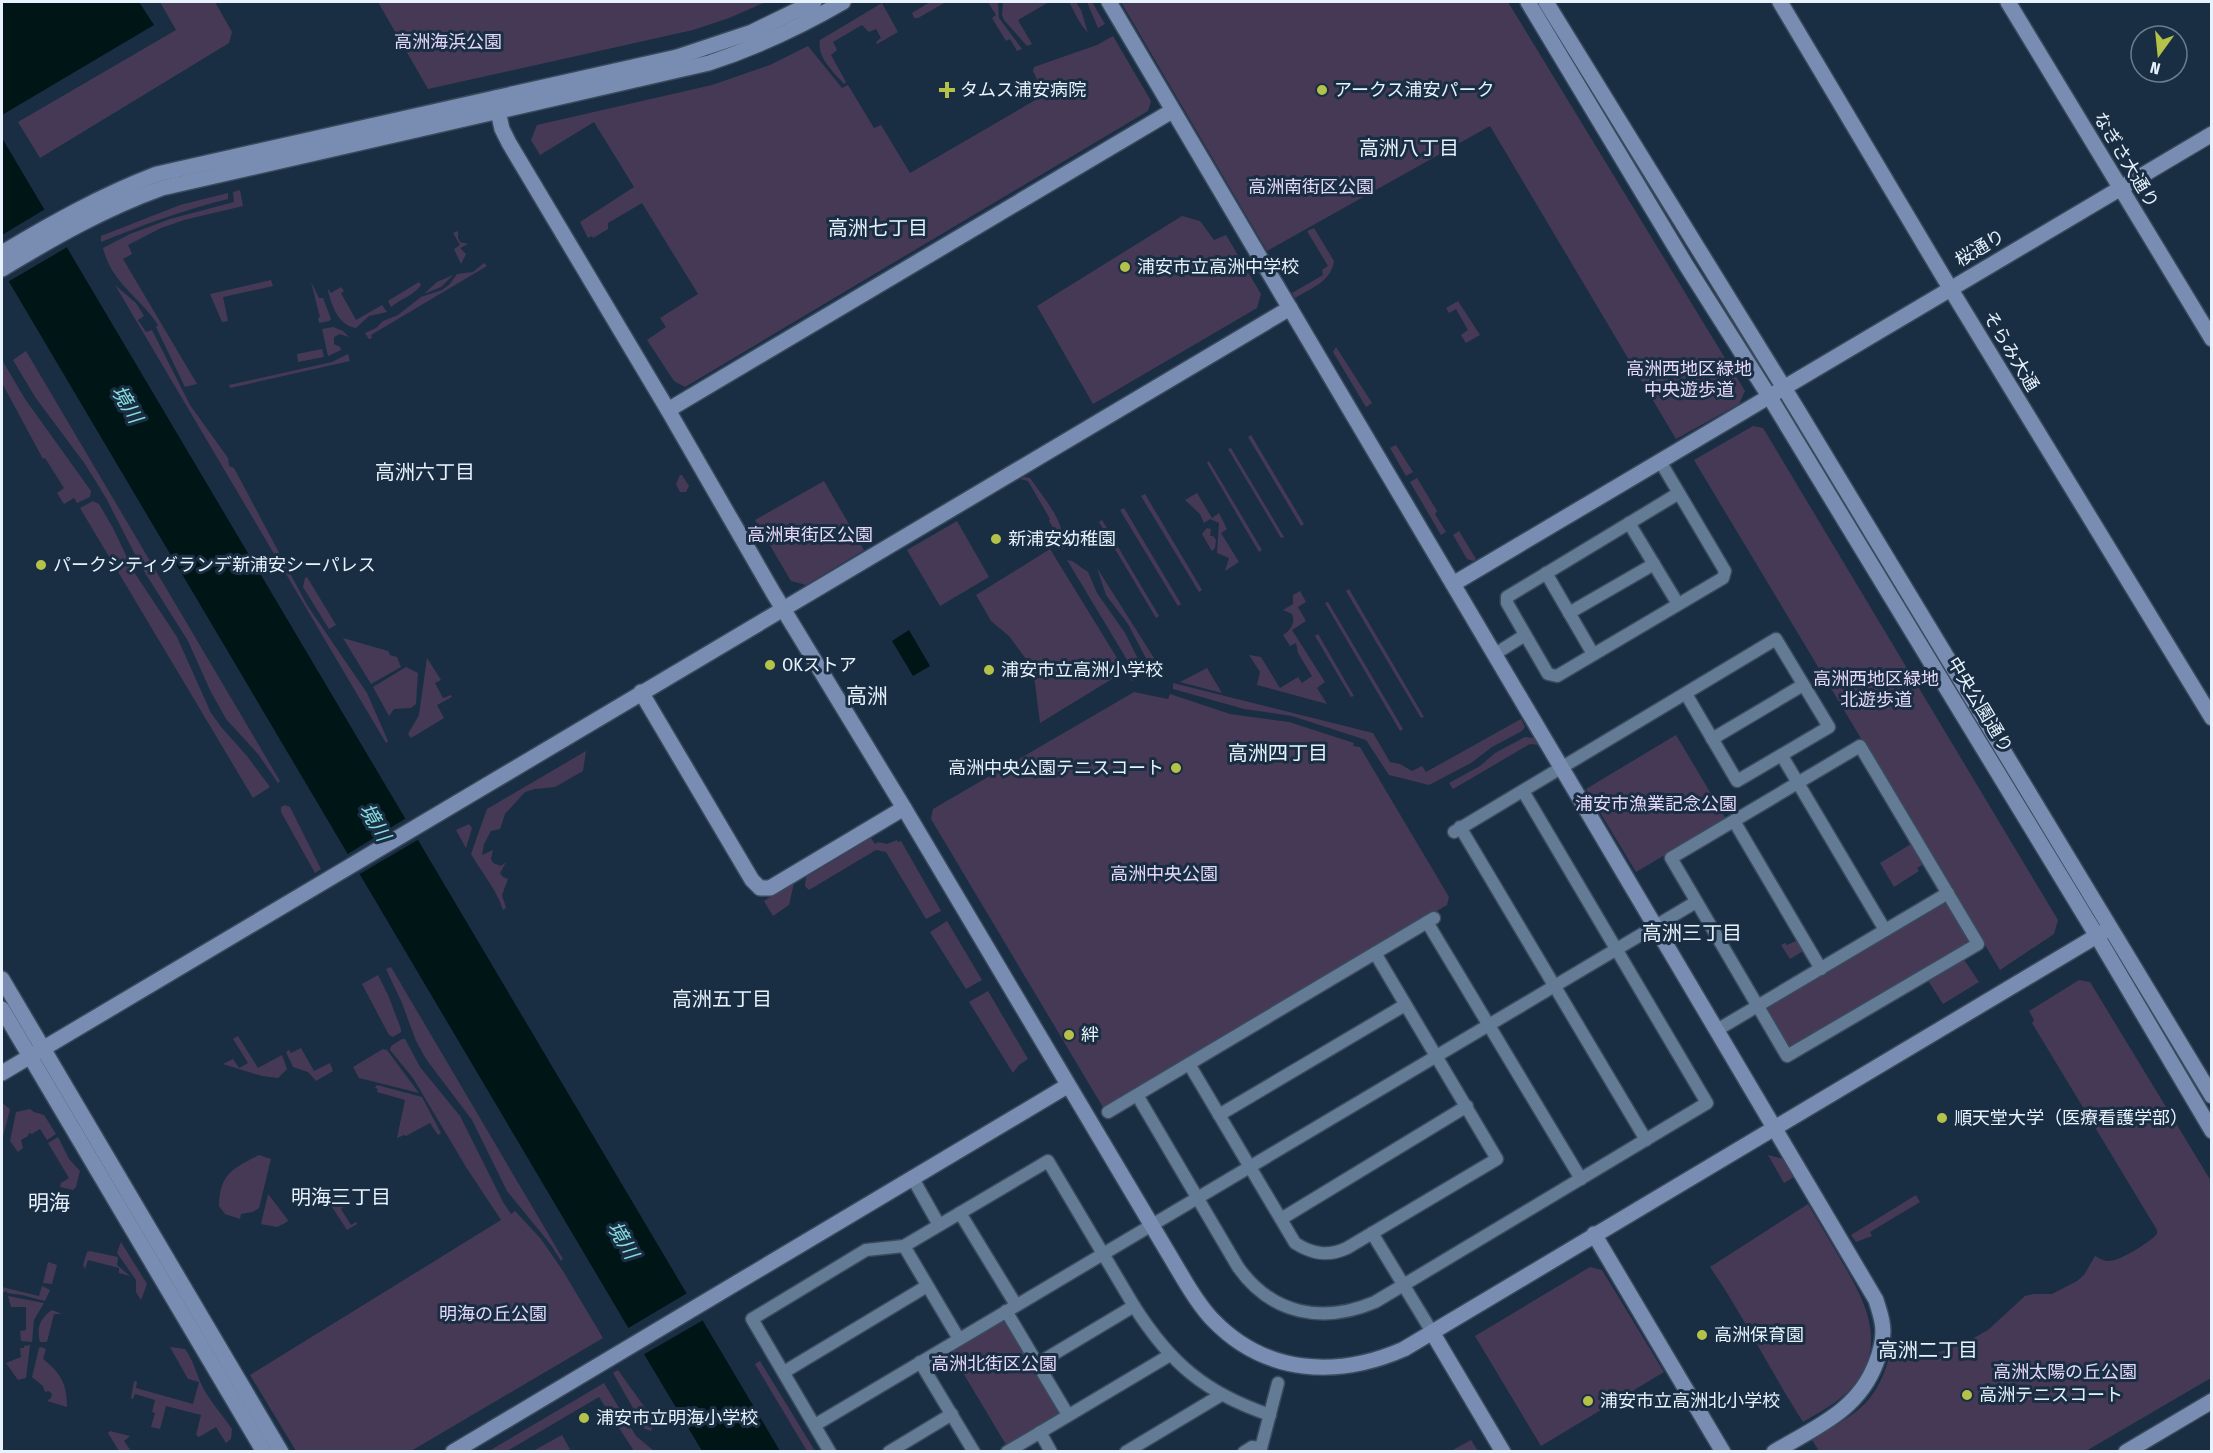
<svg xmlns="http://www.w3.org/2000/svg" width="2213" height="1453" font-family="'Fira Sans Condensed','Noto Sans JP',sans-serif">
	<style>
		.green { fill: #463956 }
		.water { fill: #001516 }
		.pier { fill: #192e43 }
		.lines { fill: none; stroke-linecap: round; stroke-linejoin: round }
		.street-casing { stroke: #3a4a5c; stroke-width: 15 }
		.secondary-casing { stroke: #3a4a5c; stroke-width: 18 }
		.street { stroke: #637b94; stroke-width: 12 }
		.secondary { stroke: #798db3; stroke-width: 15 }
		.poi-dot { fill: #b5c249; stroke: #192e43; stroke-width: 2 }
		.labels { text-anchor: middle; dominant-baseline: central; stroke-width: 6; stroke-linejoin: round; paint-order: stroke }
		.park-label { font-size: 18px; fill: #e5d7fa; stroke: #192e43 }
		.poi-label { font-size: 18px; fill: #e7f2fd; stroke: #192e43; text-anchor: start }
		.street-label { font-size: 18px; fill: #e7f2fd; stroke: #192e43 }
		.neighbourhood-label { font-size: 20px; fill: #e7f2fd; stroke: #192e43 }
		.water-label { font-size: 20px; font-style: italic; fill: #89dfe0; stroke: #192e43 }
		.quarter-label { font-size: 21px; fill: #e7f2fd; stroke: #192e43 }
	</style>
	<rect width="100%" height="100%" fill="#192e43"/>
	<g class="green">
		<polygon points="160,2 215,2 232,32 229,43 40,158 18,122 176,30"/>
		<polygon points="378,2 766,2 729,18 693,30 428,89"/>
		<polygon points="930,2 946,2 918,18 914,18 912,13"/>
		<polygon points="988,2 997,2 998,3 999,18 1022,49 1017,51 1010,39 1006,41 992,18 996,15"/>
		<polygon points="1003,2 1049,2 1018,20 1032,44 1027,46 1004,20 1002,15"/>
		<path d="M1069 2H1076L1081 10 1088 33C1079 23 1075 13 1069 2Z"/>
		<polygon points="1087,2 1092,2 1105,24 1098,28"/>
		<polygon points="1121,2 1508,2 1745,391 1739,404 1676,439 1490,126 1267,251"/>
		<path d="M882 3 898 32 877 44 876 42 881 38 876 29 869 32 862 25 833 42 837 50 831 55 846 82 844 84C833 71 817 58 820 40Z"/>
		<polygon points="1113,36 1151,101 1148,111 685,387 674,381 647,340 666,327 660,318 698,294 642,203 608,223 608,229 593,238 592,236 588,238 580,222 634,187 594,122 540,155 531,140 537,125 712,85 770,65 808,46 842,88 848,85 874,128 881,125 910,173 1044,95 1033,71 1034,67 1097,45"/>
		<path d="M240 190 243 206 184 220 161 228 128 245 132 254 123 259 197 384 185 387 156 327 158 325C141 298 112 284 103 248L130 234 170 219 234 202 233 192Z"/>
		<path d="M228 193V199C183 210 143 225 101 242V236L180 205Z"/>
		<polygon points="1182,216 1200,221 1214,240 1226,235 1261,294 1257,308 1093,404 1037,306"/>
		<path d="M1314 228 1334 261C1331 282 1311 288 1295 298L1292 293 1323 275 1322 270 1328 266 1307 231Z"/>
		<polygon points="458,231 458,238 460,242 468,244 460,248 466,254 461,264 454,249 460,245 453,233"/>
		<polygon points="484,263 487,266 371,335 372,338 369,339 365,333 376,328 383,321 398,315 421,297 442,290 450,284 457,274 473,272"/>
		<polygon points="453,275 441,287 424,294 437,282"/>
		<polygon points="271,280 273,286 223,297 228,321 222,322 210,294"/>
		<polygon points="311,282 319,298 323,298 331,319 329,321 319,323 318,318 320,317"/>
		<path d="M419 282 421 285C413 296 402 298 391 307L388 301Z"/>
		<polygon points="115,285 136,303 144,316 138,320 146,332 152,330 190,405 228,458 229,466 234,468 307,605 367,693 388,741 386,743"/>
		<path d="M341 287 344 291 341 293 356 320 382 305 387 312 369 316 356 328C338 325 332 306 328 291V289L331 293Z"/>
		<polygon points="1458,301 1480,335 1466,343 1461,335 1468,330 1456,309 1449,313 1446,308"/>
		<polygon points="333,327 343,331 349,337 340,334 334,337 334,344 340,347 341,350 328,356 322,329"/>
		<polygon points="1336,347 1372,403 1366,407 1333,352"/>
		<polygon points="322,349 324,357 298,362 297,354"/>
		<polygon points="26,351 280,781 278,783 258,754 226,719 210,690 188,641 142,568 106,498 85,464 35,397 13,360"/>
		<polygon points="348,354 350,361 230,388 229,385 332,362"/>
		<polygon points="2,360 25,399 91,491 90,497 77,503 74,498 64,504 57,493 64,488 45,458 43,459 2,383"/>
		<polygon points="1753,426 1763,428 2058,920 2054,934 2000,970 1694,460"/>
		<polygon points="1251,435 1304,524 1301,526 1248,437"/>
		<polygon points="1396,445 1413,472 1406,476 1390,448"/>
		<polygon points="1231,448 1284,537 1281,538 1228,449"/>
		<polygon points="1209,461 1262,550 1259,552 1207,463"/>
		<polygon points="680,475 682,475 689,486 686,492 680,492 676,484"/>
		<path d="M1025 477 1030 478C1045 500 1067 523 1063 550L1055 536 1057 534 1049 521 1050 519 1028 481 1020 479Z"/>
		<polygon points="1417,478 1437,511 1435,514 1446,532 1441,535 1410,482"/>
		<polygon points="824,481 864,550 806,585 791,581 755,520"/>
		<polygon points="1197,493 1212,518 1219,513 1227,529 1221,533 1239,562 1225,571 1229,558 1217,553 1219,523 1210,519 1204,523 1200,514 1185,500"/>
		<polygon points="1145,494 1202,590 1199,592 1141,496"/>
		<polygon points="93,501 99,504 113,528 134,572 177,637 211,713 222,728 247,756 270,787 253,798 80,508"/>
		<polygon points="1124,508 1181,604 1178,606 1120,510"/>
		<polygon points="1102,520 1159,616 1156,618 1099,522"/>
		<polygon points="957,521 989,577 940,606 907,550"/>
		<polygon points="1207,528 1211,529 1210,536 1213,536 1216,540 1215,548 1212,551 1202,534"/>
		<polygon points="1459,531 1476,559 1473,561 1467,559 1453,535"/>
		<polygon points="1050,549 1125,671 1040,723 1035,683 1026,659 1009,636 991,621 976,595"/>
		<polygon points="1067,560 1072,561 1088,572 1097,593 1125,633 1141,665 1138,668 1142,675 1131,681 1129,676 1135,673"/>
		<polygon points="1097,568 1154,658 1148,662 1128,624 1106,595"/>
		<polygon points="307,577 336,625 329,629 303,587 305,578"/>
		<polygon points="1349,589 1424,717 1421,718 1346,591"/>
		<path d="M1300 591 1306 602 1298 607 1306 621 1292 630 1325 682 1317 688 1327 704 1257 685 1260 672 1249 655 1261 657 1280 688 1298 677 1302 683 1312 676 1298 653 1296 643 1290 646 1283 635C1290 631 1296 622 1292 614L1283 610 1293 604V595Z"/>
		<polygon points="1328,602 1403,729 1400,731 1325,603"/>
		<polygon points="1318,634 1354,696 1351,697 1315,636"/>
		<polygon points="343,638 388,651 390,655 397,657 401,667 371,684"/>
		<polygon points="427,658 441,680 435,683 443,698 451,695 452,697 437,705 444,718 411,738 408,734 419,715"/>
		<polygon points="406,667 418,673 416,704 411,708 394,709 389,716 373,687"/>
		<polygon points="1207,668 1222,693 1180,682"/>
		<polygon points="1173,683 1373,733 1390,762 1400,764 1412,771 1422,766 1426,772 1521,719 1525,727 1522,731 1492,747 1471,763 1429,785 1389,775 1366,740 1292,716 1244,709 1173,689"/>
		<polygon points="1134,692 1168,699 1170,694 1230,714 1289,722 1354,743 1353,746 1360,747 1449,897 1447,905 1104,1109 931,819 933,809"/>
		<polygon points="1676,735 1726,819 1636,872 1586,789"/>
		<polygon points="1525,737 1534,738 1538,745 1530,744 1453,789 1449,783 1480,766 1495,753"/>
		<path d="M586 751 583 771 555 787 535 789 525 792 505 814 500 829 491 831 484 844 482 855 493 850 491 859 493 863 501 866 506 862 500 873 503 877 508 879 502 895 506 908 503 910C497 890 482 873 471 854L487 809Z"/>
		<polygon points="285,805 290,807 321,869 315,873 281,812 281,807"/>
		<polygon points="469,824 472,828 466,848 456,830"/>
		<polygon points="871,838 875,844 878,842 887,844 897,840 898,842 901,841 941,911 926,919 886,852 876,850 809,890 805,886 806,877"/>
		<polygon points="1911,844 1923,864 1917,868 1919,871 1894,887 1880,863"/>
		<polygon points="794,883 789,905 773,916 764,901"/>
		<polygon points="1943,901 1948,902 1970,937 1969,943 1792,1048 1787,1047 1765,1011 1766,1006"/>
		<polygon points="947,921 982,980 966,989 930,932"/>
		<polygon points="1798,940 1805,950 1790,959 1781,945 1785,943 1787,945"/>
		<polygon points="1963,958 1979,982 1943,1004 1927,979"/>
		<polygon points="391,967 563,1259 561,1261 551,1245 507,1191 472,1120 426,1059 416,1041 402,1003 386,969"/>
		<polygon points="378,975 388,995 401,1029 401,1032 393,1037 389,1035 362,984"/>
		<path d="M2079 980 2090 982 2211 1181V1378L2086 1451H1819L1812 1440C1852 1415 1875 1407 1889 1358L1927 1356 1963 1344 1988 1330 2025 1296 2034 1294H2052L2077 1281 2084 1275 2095 1256C2099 1258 2103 1261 2108 1261 2119 1262 2150 1242 2157 1234V1230L2032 1023 2034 1020 2029 1011Z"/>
		<polygon points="988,991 1028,1059 1019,1065 1013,1073 969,1002"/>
		<polygon points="238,1036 258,1068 282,1055 287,1069 278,1078 262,1076 223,1064 233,1059 239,1068 248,1063 233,1039"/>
		<polygon points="402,1039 405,1039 420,1067 460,1116 503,1202 511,1214 515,1211 541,1239 563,1271 603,1338 411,1451 296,1451 250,1375 501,1220 466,1167 413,1078 390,1050 391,1046"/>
		<polygon points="301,1048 314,1071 330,1063 333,1071 316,1081 308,1072 293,1067 286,1052 289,1050 291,1053"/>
		<polygon points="383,1049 387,1050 419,1093 359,1078 353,1067"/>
		<polygon points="377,1085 422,1097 441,1133 438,1135 430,1123 406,1136 404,1135 397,1138 405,1100 377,1092 378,1089 375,1088"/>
		<polygon points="2,1103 10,1109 2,1140"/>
		<polygon points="30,1109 34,1112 44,1115 56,1134 47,1140 40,1129 32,1134 29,1133 28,1136 21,1140 23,1148 18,1152 10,1141 16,1112"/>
		<polygon points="58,1137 69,1159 80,1171 76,1187 73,1190 60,1187 61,1183 69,1178 48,1143"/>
		<path d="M259 1155 271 1159 259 1208 253 1212 241 1214 240 1219 225 1214 219 1206C220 1173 233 1169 259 1155Z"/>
		<polygon points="1768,1155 1784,1159 1794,1177 1784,1183"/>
		<polygon points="268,1194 288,1220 287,1222 277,1227 261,1224"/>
		<polygon points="1916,1195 1920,1202 1870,1232 1872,1236 1856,1242 1851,1235"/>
		<polygon points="344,1201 346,1205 341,1209 351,1225 356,1222 357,1224 347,1230 332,1207"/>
		<path d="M1808 1204C1819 1223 1830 1241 1841 1260 1865 1301 1889 1344 1852 1387 1838 1403 1820 1412 1803 1422 1770 1371 1744 1316 1710 1267Z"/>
		<polygon points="121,1242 147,1284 141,1300 136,1292 136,1280 117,1253"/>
		<polygon points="90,1251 118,1257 117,1265 130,1276 119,1273 119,1268 88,1260 85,1269 83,1265 87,1252"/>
		<polygon points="48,1262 57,1265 52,1284 43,1283"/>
		<polygon points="1590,1267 1602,1270 1664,1372 1541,1446 1475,1336"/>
		<polygon points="42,1286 50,1290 45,1301 22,1295 7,1293 7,1291 2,1293 2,1287 39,1296"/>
		<polygon points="8,1296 44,1303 34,1320 32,1342 21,1341 20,1331 26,1330 26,1307 11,1307"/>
		<path d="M52 1310 62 1314H54L47 1342H40C36 1328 40 1318 52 1310Z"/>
		<polygon points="1001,1322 1006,1322 1060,1414 1008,1448 950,1351"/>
		<polygon points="30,1345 26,1378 18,1380 6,1363 21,1357 20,1348 24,1348 24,1346"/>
		<path d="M41 1347 46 1349 43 1359C61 1373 67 1384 67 1407L47 1401 51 1398 52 1394 49 1391 45 1392 43 1386 32 1377 39 1348Z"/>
		<path d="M170 1347 185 1349C195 1362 197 1379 206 1393 214 1406 224 1417 232 1429L231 1439 226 1443 216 1427 199 1437 196 1435 201 1415 166 1406 160 1429 151 1427 155 1413 152 1412 155 1400 135 1394 133 1399 131 1398 134 1381 137 1382 136 1388 193 1404 199 1382 188 1379Z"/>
		<polygon points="760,1361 815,1451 807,1451 755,1364"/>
		<polygon points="618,1370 648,1412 646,1414 653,1426 651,1431 645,1429 613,1373"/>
		<polygon points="604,1383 636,1436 654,1451 634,1451 599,1397 507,1451 489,1451"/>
		<polygon points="110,1431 130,1436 124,1441 131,1451 119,1451 108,1433"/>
		<polygon points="562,1435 571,1451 533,1451"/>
		<polygon points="1471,1440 1478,1451 1451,1451"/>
	</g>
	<g class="water">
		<polygon points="2,2 139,2 154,25 2,115"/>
		<polygon points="2,138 780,1451 702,1451 626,1324 2,270"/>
		<polygon points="909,630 930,666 913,676 892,641"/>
	</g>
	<g class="pier">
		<polygon points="47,208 69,246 6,283 2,275 2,235"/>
		<polygon points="408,817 421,838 358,875 346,855"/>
		<polygon points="689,1292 705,1319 641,1356 625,1330"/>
	</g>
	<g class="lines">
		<g class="street-casing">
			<g id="street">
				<polyline points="1660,461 1725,571 1723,578 1557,676 1548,674 1507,603 1507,597 1679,493"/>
				<polyline points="1629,523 1678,604"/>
				<polyline points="1546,573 1593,654"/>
				<polyline points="1569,613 1654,564"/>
				<polyline points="1495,654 1525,635"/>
				<polyline points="1712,739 1803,685"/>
				<polygon points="1860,746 1978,944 1787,1056 1671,858"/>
				<polyline points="1782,756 1885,930"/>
				<polyline points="1734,821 1821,969"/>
				<polyline points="1460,827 1646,1140"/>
				<polyline points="1454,832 1776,639 1829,727 1737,781 1686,694"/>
				<polyline points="1427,922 1581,1179"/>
				<polyline points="1717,1030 1948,893"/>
				<path d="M1189 1064 1295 1243C1312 1254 1328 1257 1347 1248L1497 1159 1375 953"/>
				<path d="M1137 1095 1238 1267C1272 1315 1323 1324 1375 1302L1707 1103 1523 791"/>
				<polyline points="1108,1112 1434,918"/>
				<polyline points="1219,1115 1405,1005"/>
				<polyline points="912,1177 939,1225"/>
				<polyline points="960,1213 1016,1305"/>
				<polyline points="1281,1219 1467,1106"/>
				<polyline points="1372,1233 1432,1332"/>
				<polyline points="904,1246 959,1339"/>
				<polyline points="1006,1311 1068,1415"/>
				<polyline points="920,1362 974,1452"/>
				<polyline points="1037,1364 1134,1306"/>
				<polyline points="784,1372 927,1286"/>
				<polyline points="815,1425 1696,902"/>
				<polyline points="1040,1432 1051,1452"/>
				<path d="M830 1452 752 1319 866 1250 904 1246 1048 1161 1134 1306C1170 1363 1205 1393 1270 1415"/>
				<polyline points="889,1452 952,1414"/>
				<polyline points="1007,1452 1170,1355"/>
				<polyline points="1126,1452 1221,1395"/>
				<polyline points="1244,1452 1252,1447 1261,1448"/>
				<polyline points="1260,1452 1278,1383"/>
			</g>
		</g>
		<g class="secondary-casing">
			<g id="secondary">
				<path d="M1109 2 1876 1300C1878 1307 1881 1315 1882 1322 1885 1336 1881 1350 1876 1363 1858 1411 1816 1427 1774 1452"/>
				<polyline points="1528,2 1686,265 1769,396 2097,936 2212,1131"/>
				<polyline points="1546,2 1797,409 2212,1096"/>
				<polyline points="1780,2 1950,288 2212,718"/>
				<polyline points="2008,2 2212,339"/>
				<path d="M495 98 502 129 509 143 668 410 774 594 904 808 1186 1283C1194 1296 1202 1309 1213 1320 1266 1375 1338 1378 1404 1349L2110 928"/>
				<path d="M2 253C52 223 102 195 157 174L677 57 752 32 814 2"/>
				<path d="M2 269C55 237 104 209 162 188L709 63C757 47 800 27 843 2"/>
				<polyline points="668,410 1172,111"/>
				<polyline points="1453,584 2212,134"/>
				<polyline points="641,692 752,880 760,888 770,888 904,808"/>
				<polyline points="2,979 281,1452"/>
				<polyline points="2,1009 264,1452"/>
				<polyline points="2,1073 1290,308"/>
				<polyline points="1594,1234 1723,1452"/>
				<polyline points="1432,1332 1503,1452"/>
				<polyline points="453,1452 1067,1086"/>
				<polyline points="2126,1452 2212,1401"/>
			</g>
		</g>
		<use href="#street" class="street"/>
		<use href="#secondary" class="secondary"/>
	</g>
	<g class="poi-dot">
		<path d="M944 81h6v6h6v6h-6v6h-6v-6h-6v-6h6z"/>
		<circle cx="1322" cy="90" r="6"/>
		<circle cx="1125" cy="267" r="6"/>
		<circle cx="996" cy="539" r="6"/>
		<circle cx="41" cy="565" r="6"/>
		<circle cx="770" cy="665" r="6"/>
		<circle cx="989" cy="670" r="6"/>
		<circle cx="1176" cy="768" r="6"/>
		<circle cx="1069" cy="1035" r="6"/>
		<circle cx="1942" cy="1118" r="6"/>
		<circle cx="1702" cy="1335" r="6"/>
		<circle cx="1967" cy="1395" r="6"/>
		<circle cx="1588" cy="1401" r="6"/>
		<circle cx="584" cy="1418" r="6"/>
	</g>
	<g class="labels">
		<g class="park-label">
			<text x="448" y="42">高洲海浜公園</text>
			<text x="1311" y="187">高洲南街区公園</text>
			<text x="1689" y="369">高洲西地区緑地<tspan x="1689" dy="21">中央遊歩道</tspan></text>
			<text x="810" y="535">高洲東街区公園</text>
			<text x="1876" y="679">高洲西地区緑地<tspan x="1876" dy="21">北遊歩道</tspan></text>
			<text x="1656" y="804">浦安市漁業記念公園</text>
			<text x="1164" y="874">高洲中央公園</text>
			<text x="493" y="1314">明海の丘公園</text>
			<text x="994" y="1364">高洲北街区公園</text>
			<text x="2065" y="1372">高洲太陽の丘公園</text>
		</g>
		<g class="poi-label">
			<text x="960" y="90">タムス浦安病院</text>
			<text x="1334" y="90">アークス浦安パーク</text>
			<text x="1137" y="267">浦安市立高洲中学校</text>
			<text x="1008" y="539">新浦安幼稚園</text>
			<text x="53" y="565">パークシティグランデ新浦安シーパレス</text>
			<text x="782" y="665">OKストア</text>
			<text x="1001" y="670">浦安市立高洲小学校</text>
			<text x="1164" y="768" text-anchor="end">高洲中央公園テニスコート</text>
			<text x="1081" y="1035">絆</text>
			<text x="1954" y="1118">順天堂大学（医療看護学部）</text>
			<text x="1714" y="1335">高洲保育園</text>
			<text x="1979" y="1395">高洲テニスコート</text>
			<text x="1600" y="1401">浦安市立高洲北小学校</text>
			<text x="596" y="1418">浦安市立明海小学校</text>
		</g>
		<g class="street-label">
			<text transform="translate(2126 160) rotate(59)">なぎさ大通り</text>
			<text transform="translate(1980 248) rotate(-31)">桜通り</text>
			<text transform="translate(2011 351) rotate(59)">そらみ大通</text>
			<text transform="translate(1980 705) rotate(59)">中央公園通り</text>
		</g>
		<g class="neighbourhood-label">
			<text x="1409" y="148">高洲八丁目</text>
			<text x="878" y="228">高洲七丁目</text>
			<text x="425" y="472">高洲六丁目</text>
			<text x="1278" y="753">高洲四丁目</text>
			<text x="1692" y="933">高洲三丁目</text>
			<text x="722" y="999">高洲五丁目</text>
			<text x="341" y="1197">明海三丁目</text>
			<text x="1928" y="1350">高洲二丁目</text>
		</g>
		<g class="water-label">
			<text transform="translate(127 404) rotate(59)">境川</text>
			<text transform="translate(375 822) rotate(59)">境川</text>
			<text transform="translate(623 1240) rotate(59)">境川</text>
		</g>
		<g class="quarter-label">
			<text x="867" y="696">高洲</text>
			<text x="49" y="1203">明海</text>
		</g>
	</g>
	<rect width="2213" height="1453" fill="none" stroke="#e7f2fd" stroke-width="6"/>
	<g transform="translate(2159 54) rotate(195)"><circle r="28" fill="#192e43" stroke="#6b7c8d" stroke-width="1.5"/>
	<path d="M0-4.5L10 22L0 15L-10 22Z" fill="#b5c249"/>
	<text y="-9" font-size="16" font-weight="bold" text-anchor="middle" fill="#e7f2fd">N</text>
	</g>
</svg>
